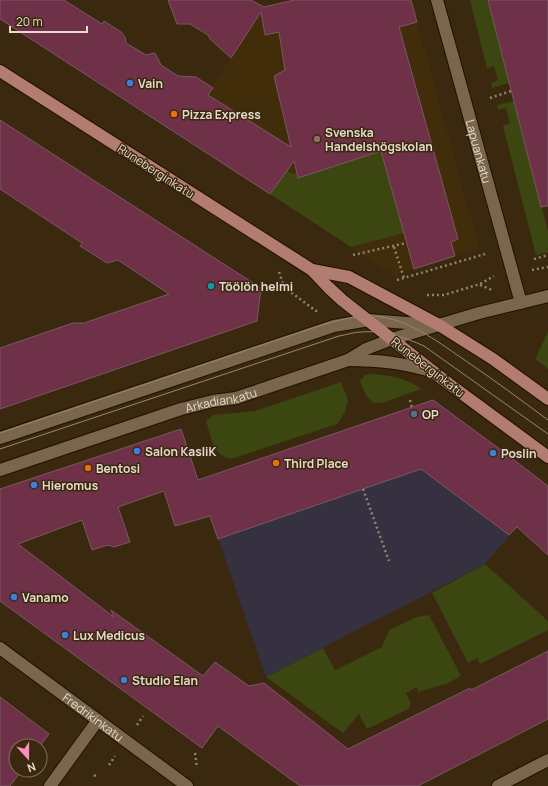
<svg xmlns="http://www.w3.org/2000/svg" width="548" height="786" font-family="Manrope,sans-serif">
	<style>
		.commercial { fill: #353141 }
		.built { fill: #422d0b }
		.green { fill: #3b4610 }
		.building { fill: #6f3148; stroke: #795862 }
		.lines { fill: none; stroke-linecap: round; stroke-linejoin: round }
		.minor-casing { stroke: #201100; stroke-width: 14 }
		.major-casing { stroke: #201100; stroke-width: 14 }
		.path { stroke: #92846f; stroke-width: 2.5; stroke-dasharray: 2 3; stroke-linecap: butt }
		.minor { stroke: #7a664c; stroke-width: 12 }
		.major { stroke: #b27c71; stroke-width: 12 }
		.tram { stroke: #958773; stroke-width: 1 }
		.shop-dot { fill: #3f7fe0; stroke: #3a290f; stroke-width: 1.5 }
		.food-dot { fill: #e8710a; stroke: #3a290f; stroke-width: 1.5 }
		.education-dot { fill: #8d6e63; stroke: #3a290f; stroke-width: 1.5 }
		.culture-dot { fill: #0f9aa8; stroke: #3a290f; stroke-width: 1.5 }
		.service-dot { fill: #5c6f8a; stroke: #3a290f; stroke-width: 1.5 }
		.labels { text-anchor: middle; dominant-baseline: central; stroke-width: 3; stroke-linejoin: round; paint-order: stroke }
		.poi-label { font-size: 12px; font-weight: bold; fill: #e5dacb; stroke: #3a290f; text-anchor: start }
		.street-label { font-size: 12px; fill: #e5dacb; stroke: #3a290f }
	</style>
	<rect width="100%" height="100%" fill="#3a290f"/>
	<polygon class="commercial" points="433,400 501,450 548,486 548,490 485,564 266,677 198,480"/>
	<polygon class="built" points="295,0 411,0 479,248 394,275 180,136 264,7"/>
	<g class="green">
		<polygon points="470,0 488,0 509,83 492,88 491,83 498,80 494,66 487,68"/>
		<polygon points="514,101 548,231 548,252 536,255 503,126 510,123 506,108 498,110 497,105"/>
		<polygon points="381,149 404,233 351,247 270,194 288,169 289,173 298,174 300,177 371,154 372,152"/>
		<polygon points="548,332 548,369 535,359"/>
		<path d="M371 374C388 375 407 378 421 389L382 403H373L366 395 360 381 365 375Z"/>
		<path d="M341 382 348 400 345 412 337 424 234 458C214 461 211 436 206 421L213 415 255 411Z"/>
		<polygon points="485,564 548,621 548,630 480,664 477,658 468,663 432,593"/>
		<polygon points="429,615 461,676 446,684 418,692 417,687 406,693 411,703 408,709 367,729 359,714 343,733 266,677 323,648 335,670 382,647 389,630 417,617"/>
	</g>
	<g class="building">
		<polygon points="0,0 64,0 102,24 104,21 121,32 125,37 126,43 146,55 155,53 161,65 178,76 196,77 213,88 208,95 291,147 274,76 285,70 279,32 265,35 261,12 231,58 210,39 208,35 190,24 177,24 168,0 251,0 264,7 294,0 411,0 417,22 399,27 458,239 451,242 455,256 414,269 381,151 298,178 294,161 270,194 0,19"/>
		<polygon points="488,0 548,0 548,206 541,207"/>
		<polygon points="0,120 261,288 257,321 0,409 0,348 73,323 84,323 169,294 118,260 107,263 80,246 82,243 0,189"/>
		<polygon points="433,400 501,450 548,486 548,555 517,527 509,535 421,469 218,539 210,516 175,526 164,491 118,507 130,542 114,547 108,545 92,550 82,520 18,544 114,617 111,610 203,676 215,662 249,686 264,683 348,749 470,688 471,690 548,651 548,719 418,786 300,786 218,726 202,748 0,601 0,489 181,429 198,480"/>
		<polygon points="0,697 49,734 40,746 16,746 16,770 22,770 10,786 0,786"/>
	</g>
	<g class="lines">
		<g class="minor-casing">
			<g id="minor">
				<path id="s1" d="M437 0 521 303"/>
				<path d="M348 360C380 360 403 363 434 372"/>
				<polyline points="0,438 334,326 369,320 432,325"/>
				<path id="s2" d="M0 470 181 409 213 401 236 398 348 360 366 349 392 339 479 313 548 296"/>
				<path id="s3" d="M0 648 187 786"/>
				<polyline points="50,786 98,720"/>
				<polyline points="498,786 548,760"/>
			</g>
		</g>
		<g class="major-casing">
			<g id="major">
				<polyline points="0,71 312,270 328,287 342,300 449,384 548,457"/>
				<polyline points="312,270 349,277 439,325 493,359 548,399"/>
			</g>
		</g>
		<g class="path">
			<polyline points="490,98 511,91"/>
			<polyline points="394,247 404,278"/>
			<polyline points="353,255 406,243"/>
			<polyline points="534,259 548,255"/>
			<polyline points="532,270 548,267"/>
			<polyline points="279,272 284,287 316,311 318,310"/>
			<polyline points="397,280 485,254"/>
			<polyline points="480,285 492,290"/>
			<polyline points="427,295 444,295 480,284 494,276"/>
			<polyline points="410,400 412,408"/>
			<polyline points="363,489 389,561"/>
			<polyline points="137,725 143,716"/>
			<polyline points="195,753 197,768"/>
			<polyline points="109,765 115,756"/>
			<polyline points="94,775 98,778"/>
		</g>
		<use href="#minor" class="minor"/>
		<use href="#major" class="major"/>
		<g class="tram">
			<path d="M0 433 322 325C342 319 362 314 382 317 413 322 441 344 466 361 494 380 521 400 548 420"/>
			<path d="M0 449 339 336C346 335 354 332 361 332 384 330 404 337 424 346L548 434"/>
		</g>
	</g>
	<g class="shop-dot">
		<circle cx="130" cy="83" r="4"/>
		<circle cx="137" cy="451" r="4"/>
		<circle cx="493" cy="453" r="4"/>
		<circle cx="34" cy="485" r="4"/>
		<circle cx="14" cy="597" r="4"/>
		<circle cx="65" cy="635" r="4"/>
		<circle cx="124" cy="680" r="4"/>
	</g>
	<g class="food-dot">
		<circle cx="174" cy="114" r="4"/>
		<circle cx="276" cy="463" r="4"/>
		<circle cx="88" cy="468" r="4"/>
	</g>
	<circle class="education-dot" cx="317" cy="139" r="4"/>
	<circle class="culture-dot" cx="211" cy="286" r="4"/>
	<circle class="service-dot" cx="414" cy="414" r="4"/>
	<g class="labels">
		<g class="poi-label">
			<text x="138" y="83">Vain</text>
			<text x="182" y="114">Pizza Express</text>
			<text x="325" y="132">Svenska<tspan x="325" dy="14">Handelshögskolan</tspan></text>
			<text x="219" y="286">Töölön helmi</text>
			<text x="422" y="414">OP</text>
			<text x="145" y="451">Salon KasliK</text>
			<text x="501" y="453">Poslin</text>
			<text x="284" y="463">Third Place</text>
			<text x="96" y="468">Bentosi</text>
			<text x="42" y="485">Hieromus</text>
			<text x="22" y="597">Vanamo</text>
			<text x="73" y="635">Lux Medicus</text>
			<text x="132" y="680">Studio Elan</text>
		</g>
		<g class="street-label">
			<text stroke="none"><textPath href="#s1" startOffset="157">Lapuankatu</textPath></text>
			<text transform="translate(156 171) rotate(33)">Runeberginkatu</text>
			<text transform="translate(428 367) rotate(38)">Runeberginkatu</text>
			<text stroke="none"><textPath href="#s2" startOffset="232">Arkadiankatu</textPath></text>
			<text stroke="none"><textPath href="#s3" startOffset="116">Fredrikinkatu</textPath></text>
		</g>
	</g>
	<g transform="translate(28 758) rotate(159)"><circle r="19" fill="#3a290f" stroke="#7e705a"/>
	<path d="M0-3L7 15L0 10L-7 15Z" fill="#fd8ec0"/>
	<text y="-6" font-size="11" font-weight="bold" text-anchor="middle" fill="#e5dacb">N</text>
	</g>
	<path d="M10 26v6h77v-6" fill="none" stroke="#e5dacb" stroke-width="2"/>
	<text x="16" y="26" font-size="12" fill="#e5dacb" stroke="#3a290f" stroke-width="3" paint-order="stroke">20 m</text>
</svg>
